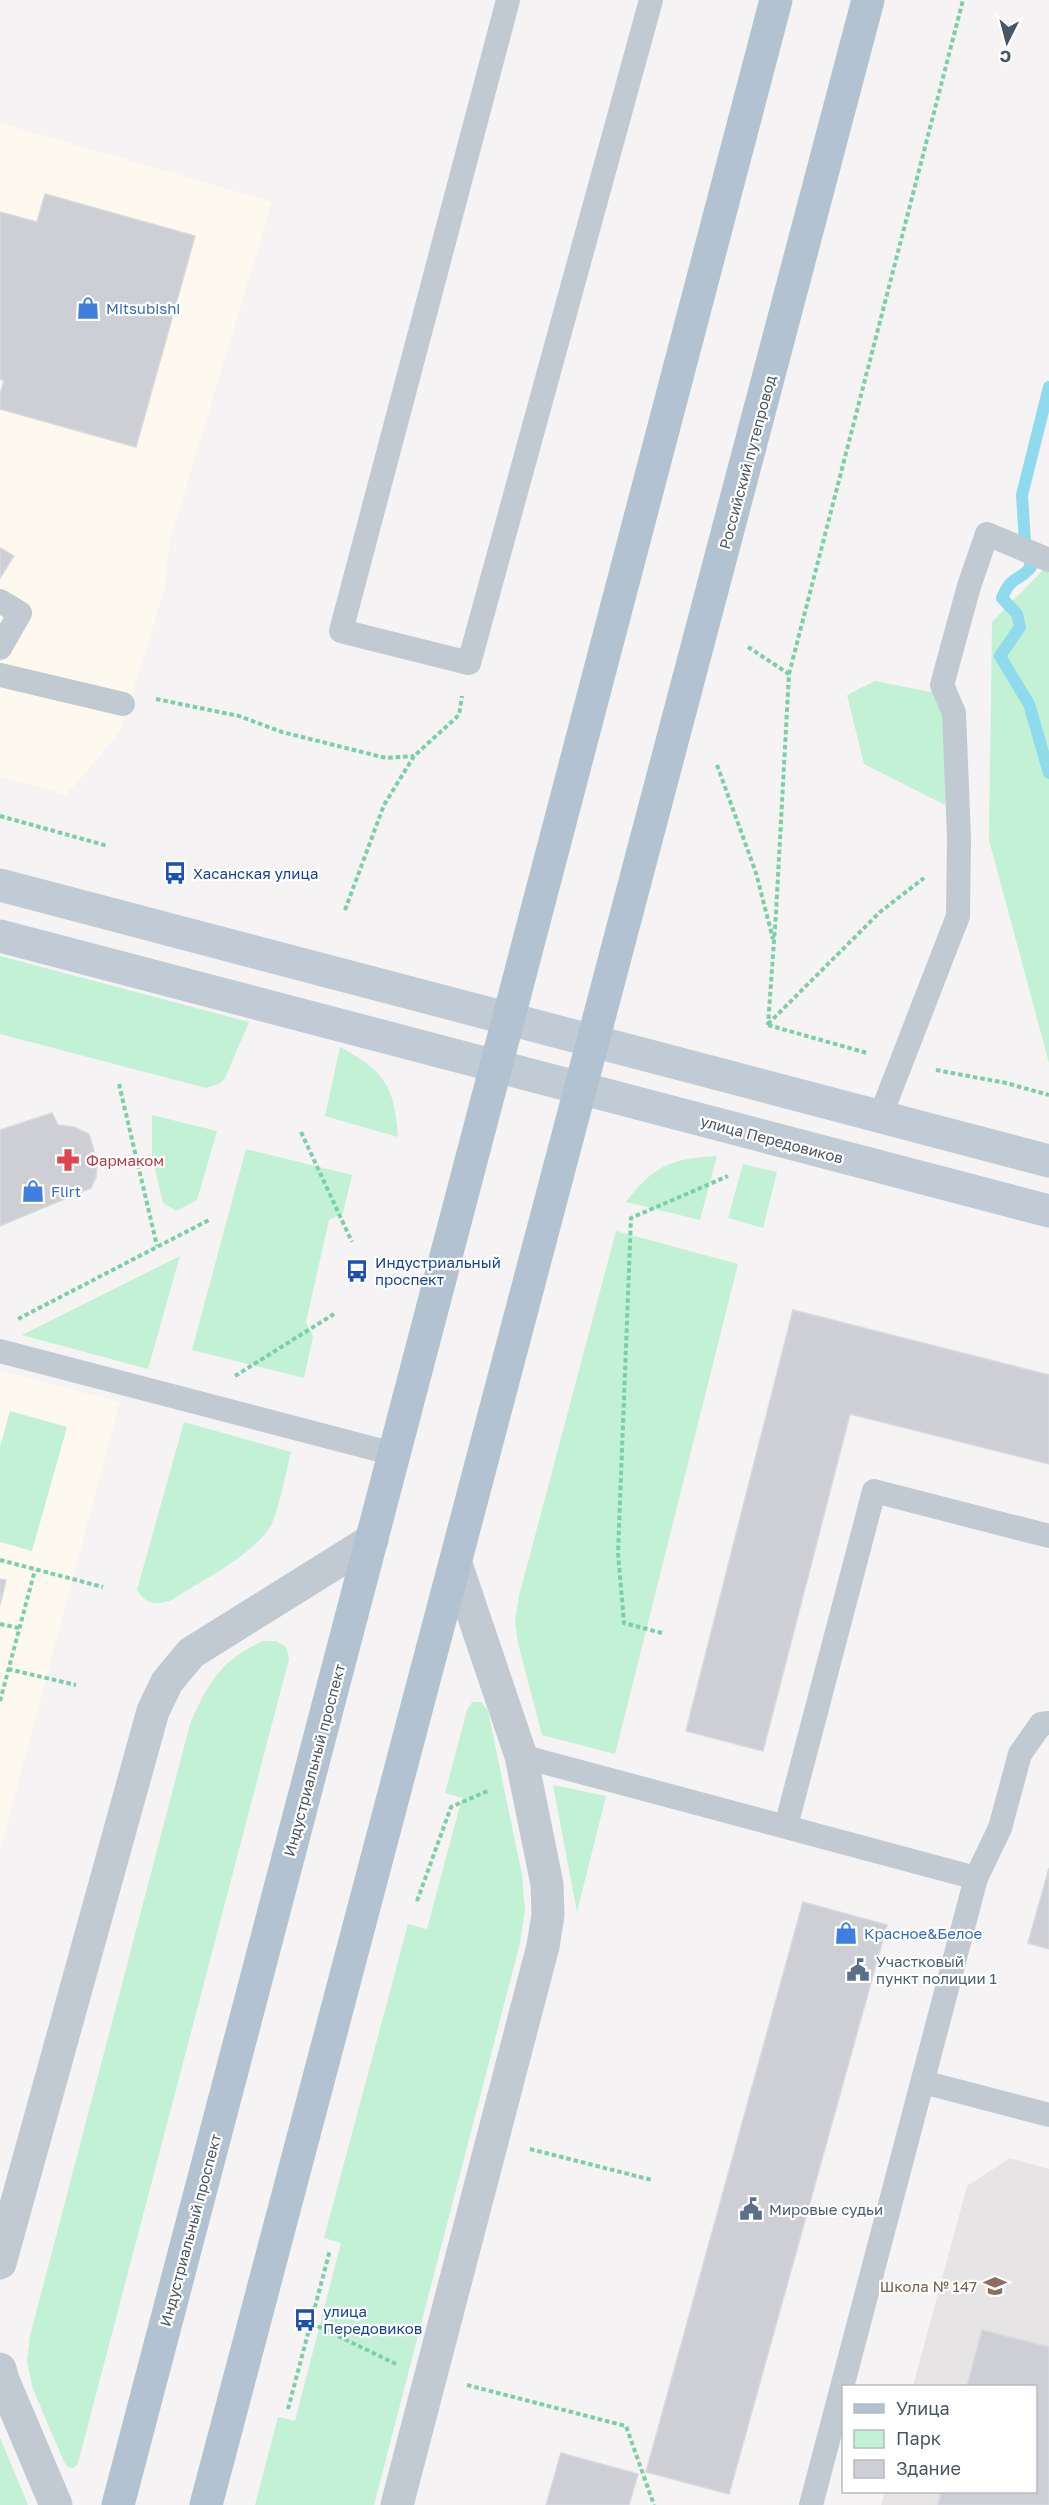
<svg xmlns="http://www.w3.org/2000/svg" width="1049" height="2505" font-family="'Golos Text',sans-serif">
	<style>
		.commercial { fill: #fdf9ef }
		.education { fill: #e6e4e5 }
		.green { fill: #c3f1d5 }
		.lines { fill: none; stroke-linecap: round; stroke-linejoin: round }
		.stream { stroke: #90daee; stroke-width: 12 }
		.building { fill: #cdcfd5; stroke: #d7d9de; stroke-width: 1.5 }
		.path { stroke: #7ad0a6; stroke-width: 4; stroke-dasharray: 4.5 3; stroke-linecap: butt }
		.lane { stroke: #c1cad2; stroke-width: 24 }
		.street { stroke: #c1cad2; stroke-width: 33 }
		.secondary { stroke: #c1cbd6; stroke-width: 33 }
		.primary { stroke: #b3c2d1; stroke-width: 33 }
		.labels { text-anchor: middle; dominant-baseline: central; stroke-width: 4.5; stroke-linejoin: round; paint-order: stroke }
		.shop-label { font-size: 15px; fill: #366cbe; stroke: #fff; text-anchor: start }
		.street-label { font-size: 15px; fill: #4a5661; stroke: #fff }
		.transit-label { font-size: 15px; fill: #164399; stroke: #fff; text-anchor: start }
		.health-label { font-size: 15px; fill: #be3a42; stroke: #fff; text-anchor: start }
		.service-label { font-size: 15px; fill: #4e5e75; stroke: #fff; text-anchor: start }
		.education-label { font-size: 15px; fill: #785e54; stroke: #fff; text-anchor: end }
	</style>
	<rect width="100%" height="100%" fill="#f5f3f3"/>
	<g class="commercial">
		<polygon points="0,123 272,202 169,544 165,588 120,732 66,795 0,776"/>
		<polygon points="0,1371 120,1402 0,1851"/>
	</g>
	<polygon class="education" points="1010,2158 1049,2169 1049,2505 881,2505 885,2492 1036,2492 1036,2386 913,2386 967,2186"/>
	<g class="green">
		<polygon points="1047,566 1049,568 1049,1063 989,840 992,622"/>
		<polygon points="875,681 936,693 945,712 945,805 864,764 847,695"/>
		<polygon points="0,956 249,1022 225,1078 219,1084 206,1088 0,1034"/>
		<path d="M340 1047C385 1072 394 1085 398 1137L325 1116Z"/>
		<polygon points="152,1115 217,1131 197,1200 176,1211 163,1203 152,1156"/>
		<polygon points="246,1149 352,1175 343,1213 329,1220 306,1322 313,1336 304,1378 192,1350"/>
		<path d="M717 1156 700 1220 626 1202C653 1166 672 1158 717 1156Z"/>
		<polygon points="743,1164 777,1172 763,1228 728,1218"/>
		<polygon points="616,1231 738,1264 615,1754 542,1735 518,1643 515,1621 519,1596"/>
		<polygon points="180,1256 148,1369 22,1335"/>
		<polygon points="10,1411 67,1427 32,1551 0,1542 0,1447"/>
		<path d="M184 1422 291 1452C285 1475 281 1502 272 1523 259 1552 197 1583 170 1601 154 1605 146 1604 137 1590Z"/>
		<path d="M263 1641H276L286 1647 289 1659 78 2463 74 2468 68 2467 64 2462 33 2389 27 2361 30 2336 190 1724C207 1684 222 1659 263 1641Z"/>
		<polygon points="472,1702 481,1702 488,1711 522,1875 525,1910 520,1943 374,2505 255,2505 278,2417 295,2421 341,2243 324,2238 408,1924 427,1929 462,1798 445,1793 467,1710"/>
		<polygon points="553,1785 606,1796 577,1912"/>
		<polygon points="0,2438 28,2505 0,2505"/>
	</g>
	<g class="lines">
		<path class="stream" d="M1049 387 1022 495 1025 543 1031 567C1019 582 1012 574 1002 598L1017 614 1020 627 1000 656 1029 704 1049 773"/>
	</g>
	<g class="building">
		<polygon points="45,194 195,236 136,447 0,409 0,394 4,381 0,379 0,212 37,222"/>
		<polygon points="0,548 14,556 0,578"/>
		<polygon points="52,1113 58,1125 74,1127 89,1134 97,1161 96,1177 91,1188 0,1226 0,1130"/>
		<polygon points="793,1310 1049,1375 1049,1464 850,1414 763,1751 686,1731"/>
		<polygon points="0,1579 6,1580 0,1605"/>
		<polygon points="1049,1868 1049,1949 1028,1943"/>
		<polygon points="803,1902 887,1925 729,2494 646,2472"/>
		<polygon points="982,2330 1049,2347 1049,2505 938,2505 941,2492 1036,2492 1036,2386 967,2386"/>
		<polygon points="561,2453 638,2474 629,2505 546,2505"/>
	</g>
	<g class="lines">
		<g class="path">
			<polyline points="748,647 789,674 776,913 768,1025"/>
			<polyline points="789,674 963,0"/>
			<polyline points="156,699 239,716 282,732 386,758 414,756"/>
			<polyline points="717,765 756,873 773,939"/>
			<polyline points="0,816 108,846"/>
			<polyline points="345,910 384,805 414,756 459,715 462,696"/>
			<polyline points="768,1024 880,912 924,878"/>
			<polyline points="768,1025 867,1053"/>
			<polyline points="936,1070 1006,1083 1049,1095"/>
			<polyline points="119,1084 157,1246"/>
			<polyline points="301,1132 352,1242"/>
			<polyline points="18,1319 209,1220"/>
			<polyline points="235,1376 334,1314"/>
			<polyline points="0,1560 103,1587"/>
			<polyline points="0,1624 19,1628"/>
			<polyline points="662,1633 624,1623 618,1553 631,1218 728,1176"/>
			<polyline points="8,1669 76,1685"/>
			<polyline points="0,1701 35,1570"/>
			<polyline points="417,1901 451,1807 490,1790"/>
			<polyline points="530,2149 652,2180"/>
			<polyline points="311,2323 396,2364"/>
			<polyline points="467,2385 626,2426 654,2505"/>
			<polyline points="288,2409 330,2250"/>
		</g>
		<g class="lane">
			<polyline points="508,0 341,631 469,663 651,0"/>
			<polyline points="0,601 20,613 0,648"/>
			<polyline points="0,675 123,704"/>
			<polyline points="880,1117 958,916 959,838 954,713 942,685 969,586 987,534 1049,560"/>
			<polyline points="0,1351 394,1454"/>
			<polyline points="521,1756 976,1878"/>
			<polyline points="786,1826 874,1491 1049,1536"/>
			<polyline points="923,2082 1049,2115"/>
			<polyline points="811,2505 976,1878 1000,1828 1020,1754 1041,1724 1049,1723"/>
		</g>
		<g class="street">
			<polyline points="0,2263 153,1711 167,1682 191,1653 372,1540"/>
			<polyline points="0,2369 3,2380 56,2505"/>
			<polyline points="397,2505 543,1946 548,1915 547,1884 521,1756 456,1564"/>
		</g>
		<g class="secondary">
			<polyline points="0,885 1049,1161"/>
			<polyline points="0,936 1049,1211"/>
		</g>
		<g class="primary">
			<polyline points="118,2505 776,0"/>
			<polyline points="206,2505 868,0"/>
		</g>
	</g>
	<defs>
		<g id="shop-bare" transform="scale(1.8)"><path d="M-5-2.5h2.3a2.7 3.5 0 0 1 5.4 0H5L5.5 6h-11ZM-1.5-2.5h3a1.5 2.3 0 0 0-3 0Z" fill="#3f7fe0" stroke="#fff" stroke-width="2.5" paint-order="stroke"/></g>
		<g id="bus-bare" transform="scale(1.8)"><path d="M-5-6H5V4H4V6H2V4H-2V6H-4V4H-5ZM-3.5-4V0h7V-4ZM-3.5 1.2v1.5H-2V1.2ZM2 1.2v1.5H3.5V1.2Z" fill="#1a4fb4" stroke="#fff" stroke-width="2.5" paint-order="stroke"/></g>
		<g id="pharmacy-bare" transform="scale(1.8)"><path d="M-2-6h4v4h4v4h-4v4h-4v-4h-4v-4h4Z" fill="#e0444e" stroke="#fff" stroke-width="2.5" paint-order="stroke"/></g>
		<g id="civic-bare" transform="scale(1.8)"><path d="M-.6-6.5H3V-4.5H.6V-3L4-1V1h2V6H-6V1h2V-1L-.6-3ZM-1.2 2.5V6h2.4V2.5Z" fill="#5c6f8a" stroke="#fff" stroke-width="2.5" paint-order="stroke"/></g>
		<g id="school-bare" transform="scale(1.8)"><path d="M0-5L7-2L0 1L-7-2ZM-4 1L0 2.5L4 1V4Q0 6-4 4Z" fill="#8d6e63" stroke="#fff" stroke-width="2.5" paint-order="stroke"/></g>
	</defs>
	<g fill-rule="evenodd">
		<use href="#shop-bare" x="88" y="308"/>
		<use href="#bus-bare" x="175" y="873"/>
		<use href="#pharmacy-bare" x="68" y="1160"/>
		<use href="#shop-bare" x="33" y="1191"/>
		<use href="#bus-bare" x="357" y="1271"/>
		<use href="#shop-bare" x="846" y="1933"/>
		<use href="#civic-bare" x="858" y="1970"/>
		<use href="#civic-bare" x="751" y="2209"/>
		<use href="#school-bare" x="995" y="2286"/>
		<use href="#bus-bare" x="305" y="2320"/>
	</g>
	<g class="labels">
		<g class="shop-label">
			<text x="106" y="308">Mitsubishi</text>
			<text x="51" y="1191">Flirt</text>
			<text x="864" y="1933">Красное&amp;Белое</text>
		</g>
		<g class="street-label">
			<text transform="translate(747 462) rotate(-75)">Российский путепровод</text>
			<text transform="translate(772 1139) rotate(15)">улица Передовиков</text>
			<text transform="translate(314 1760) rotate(-75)">Индустриальный проспект</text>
			<text transform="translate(190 2230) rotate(-75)">Индустриальный проспект</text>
		</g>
		<g class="transit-label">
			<text x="193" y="873">Хасанская улица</text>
			<text x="375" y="1262">Индустриальный<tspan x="375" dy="17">проспект</tspan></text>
			<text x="323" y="2311">улица<tspan x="323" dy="17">Передовиков</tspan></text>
		</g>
		<g class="health-label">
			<text x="86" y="1160">Фармаком</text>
		</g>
		<g class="service-label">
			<text x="876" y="1961">Участковый<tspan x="876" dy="17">пункт полиции 1</tspan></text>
			<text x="769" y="2209">Мировые судьи</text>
		</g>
		<g class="education-label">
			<text x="977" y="2286">Школа № 147</text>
		</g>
	</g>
	<rect x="842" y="2385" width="195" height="108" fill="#ffffff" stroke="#b7bbc0" stroke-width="1.5"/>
	<rect x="854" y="2404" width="30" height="9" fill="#b3c2d1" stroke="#b7bbc0" stroke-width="1.5"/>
	<text x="896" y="2415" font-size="18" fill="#4a5661">Улица</text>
	<rect x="854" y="2430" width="30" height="18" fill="#c3f1d5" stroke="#b7bbc0" stroke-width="1.5"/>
	<text x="896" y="2445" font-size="18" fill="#4a5661">Парк</text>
	<rect x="854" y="2460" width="30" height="18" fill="#cdcfd5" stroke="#b7bbc0" stroke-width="1.5"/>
	<text x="896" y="2475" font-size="18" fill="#4a5661">Здание</text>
	<g transform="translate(1007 42) rotate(186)" stroke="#ffffff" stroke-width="4.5" paint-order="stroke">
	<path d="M0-4.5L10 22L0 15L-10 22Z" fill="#4a5661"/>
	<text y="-9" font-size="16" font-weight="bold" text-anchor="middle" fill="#4a5661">С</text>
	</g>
</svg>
